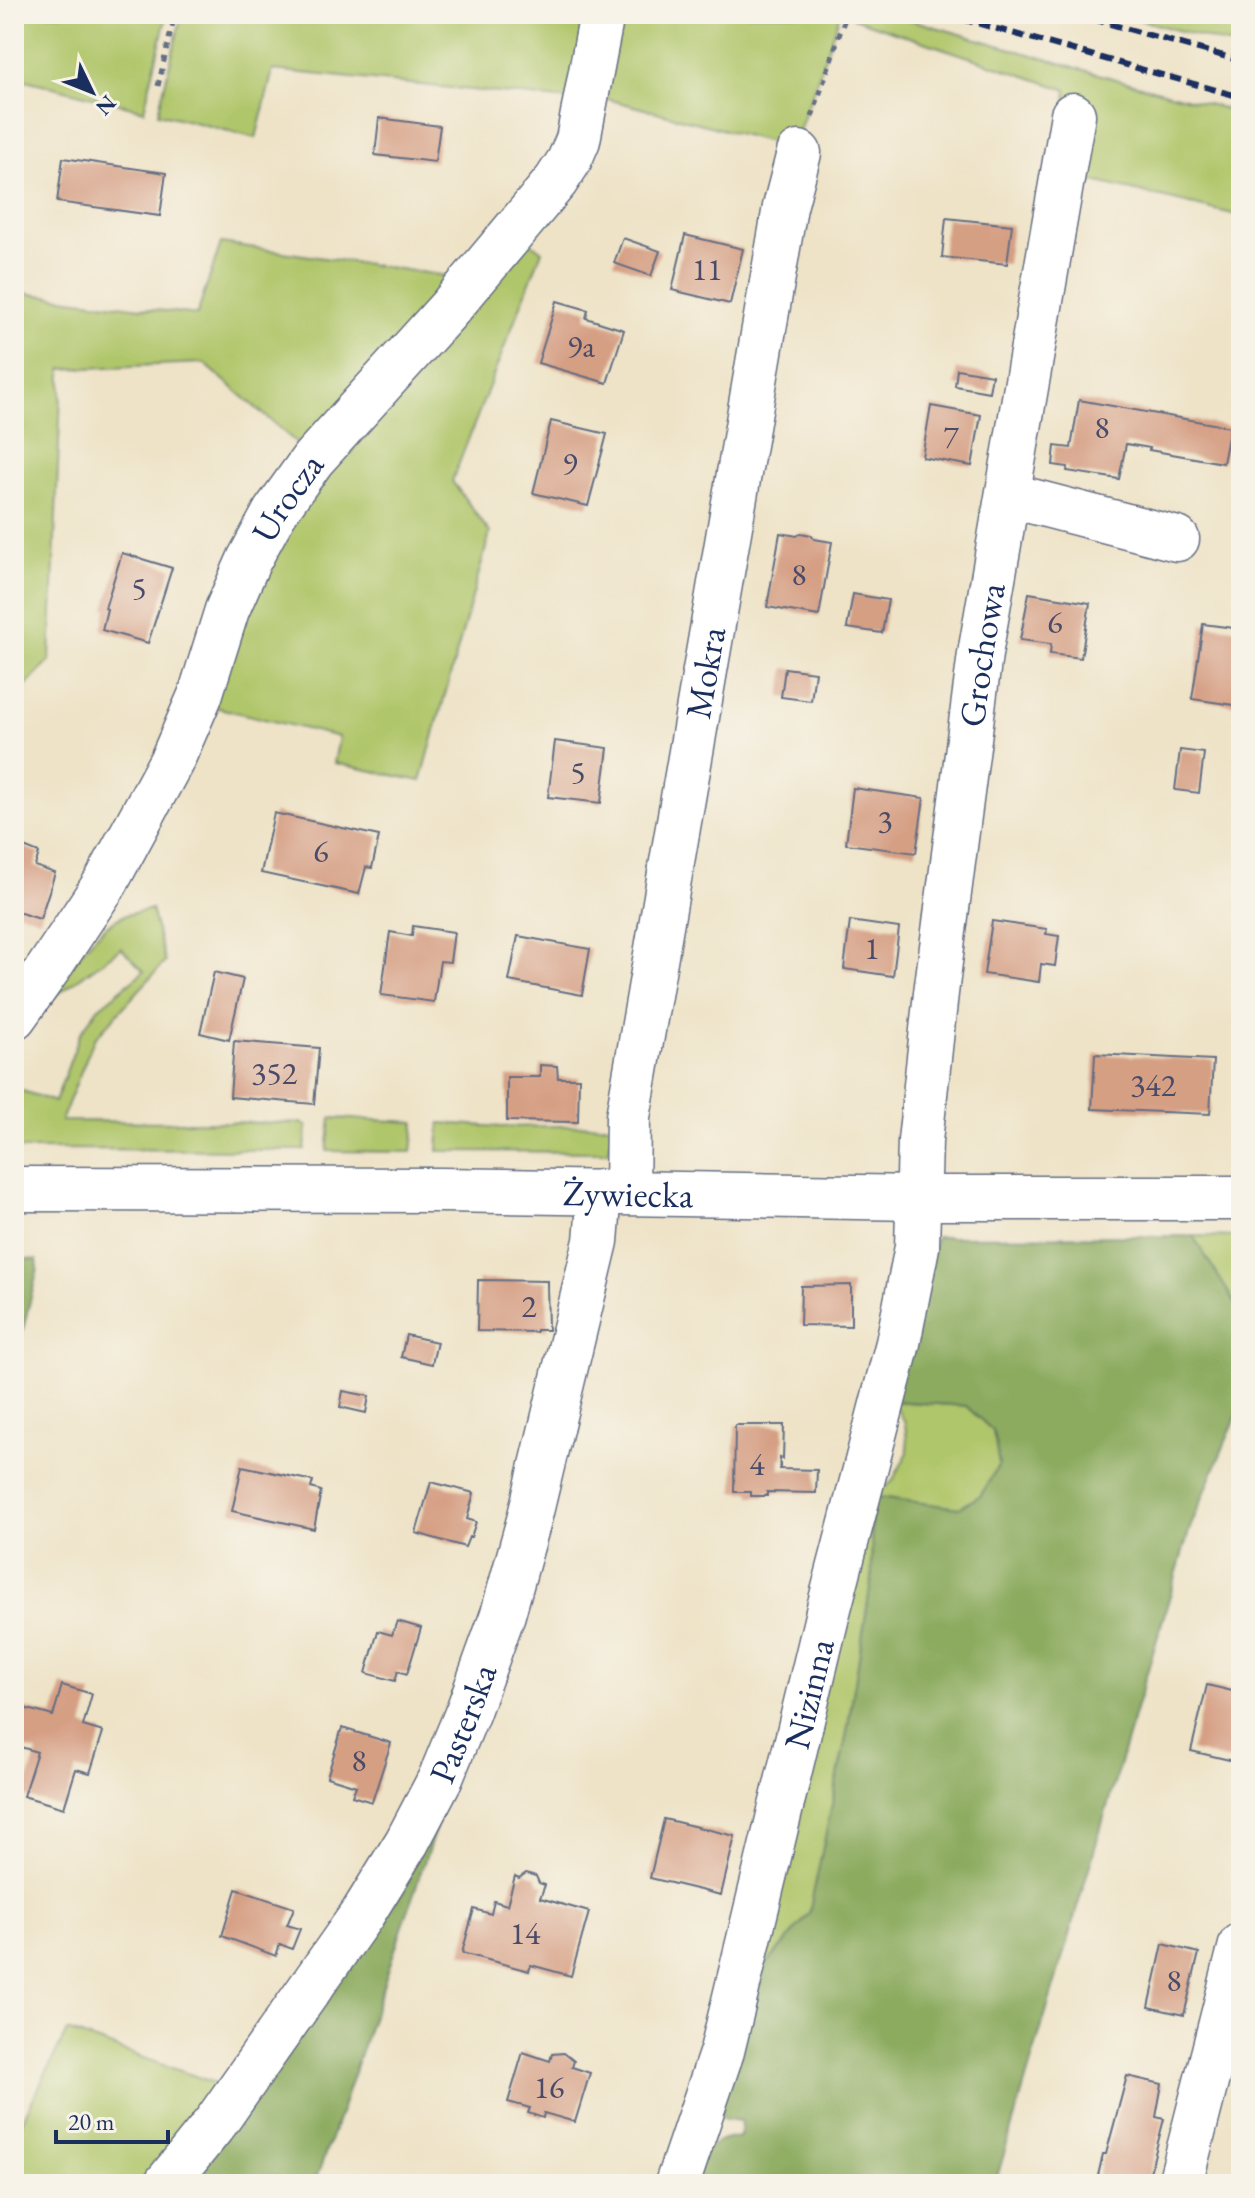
<svg xmlns="http://www.w3.org/2000/svg" width="1255" height="2198" font-family="'EB Garamond',serif">
	<style>
		.green { fill: #b0c66a; stroke: #667a64; stroke-width: 2 }
		.forest { fill: #8cab5e; stroke: #546d5e; stroke-width: 2 }
		.building { fill: #d59f84 }
		.lines { fill: none; stroke-linecap: round; stroke-linejoin: round }
		.minor-casing { stroke: #656e83; stroke-width: 47 }
		.major-casing { stroke: #656e83; stroke-width: 47 }
		.path { stroke: #656e83; stroke-width: 5; stroke-dasharray: 6 6; stroke-linecap: butt }
		.minor { stroke: #fff; stroke-width: 44 }
		.major { stroke: #fff; stroke-width: 44 }
		.rail { stroke: #1b2f5e; stroke-width: 6; stroke-dasharray: 12 6; stroke-linecap: butt }
		.labels { text-anchor: middle; dominant-baseline: central; stroke-width: 6; stroke-linejoin: round; paint-order: stroke }
		.number-label { font-size: 32px; fill: #4a4b68 }
		.street-label { font-size: 36px; fill: #1b2f5e; stroke: #f7f3e8 }
	</style>
	<rect width="100%" height="100%" fill="#f7f3e8"/>
	<filter id="ink" filterUnits="userSpaceOnUse"><feTurbulence type="fractalNoise" baseFrequency=".0125" numOctaves="2"/><feDisplacementMap in="SourceGraphic" scale="16" xChannelSelector="R" yChannelSelector="G"/><feConvolveMatrix kernelMatrix="1 2 1 2 8 2 1 2 1" color-interpolation-filters="sRGB"/></filter>
	<filter id="wash" filterUnits="userSpaceOnUse"><feTurbulence type="fractalNoise" baseFrequency=".006" numOctaves="4" result="noise"/><feDisplacementMap in="SourceGraphic" scale="32" xChannelSelector="R" yChannelSelector="G"/><feGaussianBlur stdDeviation="1.8" result="paint"/><feColorMatrix in="noise" values="0 0 0 0 0 0 0 0 0 0 0 0 0 0 0 0 0 1.4 0 .05"/><feComposite in="paint" operator="in"/></filter>
	<g filter="url(#wash)">
		<rect width="100%" height="100%" fill="#eee3c7"/>
		<g class="green">
			<polygon points="14,14 167,14 144,110 14,77"/>
			<polygon points="182,14 597,14 579,101 273,70 256,138 158,113"/>
			<polygon points="608,14 840,14 793,148 592,95"/>
			<polygon points="854,14 891,14 1126,82 1241,113 1241,216 1085,179 1093,111 1066,100 1067,90 853,18"/>
			<polygon points="1120,14 1241,14 1241,48"/>
			<polygon points="521,235 542,251 452,481 490,533 421,781 334,763 339,737 206,705 255,564"/>
			<polygon points="221,243 467,279 306,451 204,363 62,369 50,660 14,699 14,292 197,315"/>
			<path d="M151 909 165 962 94 1039 61 1121 301 1123 307 1126 305 1150 14 1149V1088L55 1102 80 1034 98 1008 144 971 121 948 43 1005C60 979 92 930 121 917 130 913 142 912 151 909Z"/>
			<polygon points="331,1118 415,1122 412,1152 327,1151"/>
			<polygon points="440,1123 501,1127 615,1125 608,1152 438,1151"/>
			<polygon points="1193,1236 1241,1237 1241,1307 1237,1306"/>
			<polygon points="892,1401 966,1406 993,1431 999,1464 981,1495 959,1508 871,1496 872,1577 846,1738 809,1914 751,1983 871,1496 892,1482 908,1452 905,1423"/>
			<polygon points="67,2031 232,2089 156,2184 14,2184 14,2137"/>
		</g>
		<g class="forest">
			<path d="M1193 1236 1237 1306 1241 1307V1405L1190 1528 995 2184H688C703 2154 703 2141 740 2137L741 2121 725 2119 717 2111 751 1983 809 1914 846 1738 872 1577 871 1496 959 1508 981 1495 999 1464 993 1431 966 1406 892 1401 936 1237Z"/>
			<polygon points="14,1258 37,1260 38,1269 14,1365"/>
			<polygon points="451,1782 340,2114 314,2184 178,2184"/>
		</g>
		<g id="blocks">
			<g class="building">
				<polygon points="379,118 440,126 435,162 375,155"/>
				<polygon points="63,158 166,173 160,216 57,202"/>
				<polygon points="946,218 1012,225 1007,264 942,257"/>
				<polygon points="685,235 743,249 730,304 672,290"/>
				<polygon points="623,238 660,251 651,276 614,263"/>
				<polygon points="557,301 588,310 586,318 624,330 607,383 538,363"/>
				<polygon points="957,369 992,375 989,392 955,386"/>
				<polygon points="1079,400 1230,427 1223,463 1149,450 1150,448 1126,444 1119,479 1067,471 1068,467 1053,465 1055,446 1071,448"/>
				<polygon points="931,406 981,415 972,466 922,457"/>
				<polygon points="551,421 607,434 588,506 533,493"/>
				<polygon points="780,533 797,536 801,533 811,535 814,539 832,542 819,616 767,607"/>
				<polygon points="122,553 172,568 148,643 102,630 107,609 105,608"/>
				<polygon points="1029,593 1090,603 1081,658 1050,654 1051,644 1020,640"/>
				<polygon points="853,594 888,600 882,633 847,628"/>
				<polygon points="1203,624 1241,629 1241,706 1192,699"/>
				<polygon points="785,668 815,672 811,701 781,697"/>
				<polygon points="555,741 608,748 601,803 548,797"/>
				<polygon points="1180,750 1204,753 1199,793 1175,790"/>
				<polygon points="853,788 924,798 916,853 846,844"/>
				<polygon points="274,813 379,836 372,868 366,867 359,894 261,873"/>
				<polygon points="14,843 39,853 35,866 55,873 40,919 14,911"/>
				<polygon points="850,921 899,928 893,976 844,969"/>
				<polygon points="992,921 1047,929 1046,934 1059,936 1055,966 1041,964 1039,982 984,974"/>
				<polygon points="413,926 454,932 450,962 440,961 434,1002 381,995 390,932 412,936"/>
				<polygon points="518,936 590,949 582,995 509,981"/>
				<polygon points="214,972 243,979 229,1040 200,1033"/>
				<polygon points="234,1041 319,1048 314,1104 230,1097"/>
				<polygon points="1095,1054 1213,1060 1210,1114 1092,1109"/>
				<polygon points="540,1065 557,1066 558,1078 579,1078 578,1122 507,1121 507,1077 540,1077"/>
				<polygon points="478,1280 547,1281 548,1330 536,1330 536,1332 477,1331"/>
				<polygon points="851,1285 851,1326 800,1325 801,1286"/>
				<polygon points="406,1335 437,1342 432,1364 401,1357"/>
				<polygon points="343,1391 369,1396 366,1413 340,1407"/>
				<polygon points="735,1425 784,1425 783,1459 780,1458 780,1469 817,1470 816,1493 767,1492 767,1496 751,1496 751,1492 734,1492"/>
				<polygon points="242,1466 313,1481 311,1488 321,1491 314,1529 232,1511"/>
				<polygon points="431,1482 474,1493 467,1519 476,1522 471,1537 469,1537 465,1547 416,1533"/>
				<polygon points="397,1621 421,1628 407,1674 398,1671 395,1681 366,1673 378,1631 392,1635"/>
				<polygon points="62,1685 92,1694 83,1726 103,1732 90,1773 76,1769 64,1808 23,1796 37,1752 14,1745 24,1708 53,1716"/>
				<polygon points="1207,1685 1241,1693 1241,1749 1238,1762 1191,1751"/>
				<polygon points="342,1728 391,1743 372,1802 352,1796 356,1786 327,1777"/>
				<polygon points="664,1819 735,1836 721,1895 650,1878"/>
				<polygon points="526,1873 536,1876 539,1883 545,1885 540,1898 589,1912 571,1976 531,1965 529,1971 462,1953 474,1909 491,1914 494,1901 507,1905 515,1876 519,1878"/>
				<polygon points="236,1889 294,1908 287,1925 300,1929 292,1949 280,1944 276,1956 222,1936"/>
				<polygon points="1163,1944 1199,1953 1184,2015 1149,2007"/>
				<polygon points="523,2052 550,2061 552,2054 564,2053 574,2061 572,2067 590,2073 575,2122 544,2113 543,2118 528,2113 530,2108 508,2102"/>
				<polygon points="1127,2076 1162,2084 1156,2117 1164,2119 1147,2184 1111,2184 1097,2180 1103,2154 1106,2154"/>
			</g>
		</g>
	</g>
	<g filter="url(#ink)">
		<use href="#blocks" fill-opacity="0" stroke="#656e83" stroke-width="2"/>
		<g class="lines">
			<g class="minor-casing">
				<g id="minor">
					<polyline points="1008,495 1177,539"/>
					<path id="s1" d="M14 1017 44 975 106 882 173 758 200 696 227 610 249 560 275 512 313 459 448 310 556 181 569 161 578 140 602 14"/>
					<path id="s2" d="M627 1192 628 1117 785 207 799 153"/>
					<path id="s3" d="M166 2184 216 2122 363 1913 407 1842 440 1779 468 1711 503 1614 529 1520 596 1241 600 1192"/>
					<path id="s4" d="M677 2184 722 2051 829 1608 898 1343 917 1247 920 1141 936 993 980 654 1073 115"/>
					<polyline points="1180,2184 1241,1945"/>
				</g>
			</g>
			<g class="major-casing">
				<g id="major">
					<path id="s5" d="M14 1189 441 1190 918 1198H1241"/>
				</g>
			</g>
			<g class="path">
				<polyline points="158,86 175,14"/>
				<polyline points="812,117 846,15"/>
			</g>
			<use href="#minor" class="minor"/>
			<use href="#major" class="major"/>
			<g class="rail">
				<polyline points="944,14 1241,97"/>
				<polyline points="1075,14 1241,61"/>
			</g>
		</g>
	</g>
	<g class="labels">
		<g class="number-label">
			<text x="707" y="269">11</text>
			<text x="581" y="346">9a</text>
			<text x="1102" y="427">8</text>
			<text x="951" y="436">7</text>
			<text x="570" y="463">9</text>
			<text x="799" y="574">8</text>
			<text x="139" y="588">5</text>
			<text x="1055" y="622">6</text>
			<text x="578" y="772">5</text>
			<text x="885" y="821">3</text>
			<text x="321" y="851">6</text>
			<text x="872" y="948">1</text>
			<text x="274" y="1073">352</text>
			<text x="1153" y="1085">342</text>
			<text x="529" y="1306">2</text>
			<text x="757" y="1464">4</text>
			<text x="359" y="1760">8</text>
			<text x="525" y="1933">14</text>
			<text x="1174" y="1980">8</text>
			<text x="549" y="2087">16</text>
		</g>
		<g class="street-label">
			<text stroke="none"><textPath href="#s1" startOffset="590">Urocza</textPath></text>
			<text stroke="none"><textPath href="#s4" startOffset="1564">Grochowa</textPath></text>
			<text stroke="none"><textPath href="#s2" startOffset="526">Mokra</textPath></text>
			<text stroke="none"><textPath href="#s5" startOffset="614">Żywiecka</textPath></text>
			<text stroke="none"><textPath href="#s4" startOffset="508">Nizinna</textPath></text>
			<text stroke="none"><textPath href="#s3" startOffset="550">Pasterska</textPath></text>
		</g>
	</g>
	<rect width="1255" height="2198" fill="none" stroke="#f7f3e8" stroke-width="48"/>
	<g transform="translate(92 92) rotate(133)" stroke="#f7f3e8" stroke-width="6" paint-order="stroke">
	<path d="M0-6L14 30L0 20L-14 30Z" fill="#1b2f5e"/>
	<text y="-12" font-size="22" font-weight="bold" text-anchor="middle" fill="#1b2f5e">N</text>
	</g>
	<path d="M56 2130v12h112v-12" fill="none" stroke="#1b2f5e" stroke-width="4"/>
	<text x="68" y="2130" font-size="24" fill="#1b2f5e" stroke="#f7f3e8" stroke-width="6" paint-order="stroke">20 m</text>
</svg>
